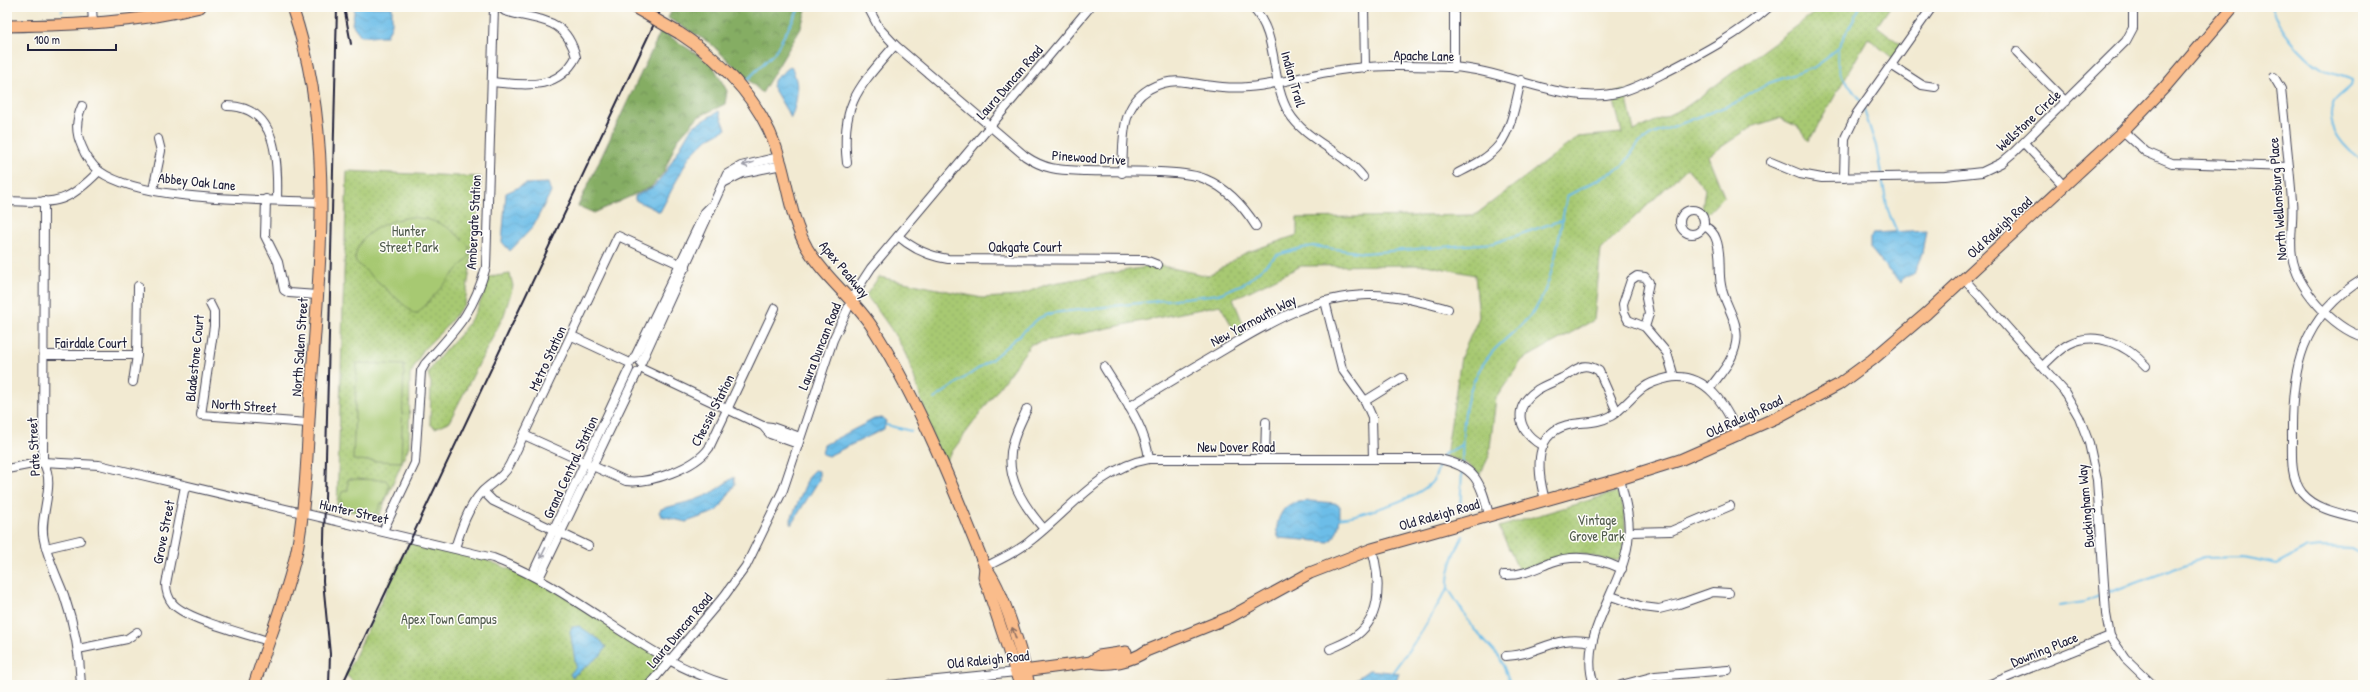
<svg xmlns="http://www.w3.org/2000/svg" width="2370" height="692" font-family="'Patrick Hand',sans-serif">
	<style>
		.green { fill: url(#green-dots); stroke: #647656 }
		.forest { fill: url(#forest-crowns); stroke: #546850 }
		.pitch { fill: #a7c972; stroke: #647656 }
		.water { fill: url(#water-waves); stroke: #477092 }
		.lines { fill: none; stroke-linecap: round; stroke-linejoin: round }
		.stream { stroke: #6cbde8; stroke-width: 2 }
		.minor-casing { stroke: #414052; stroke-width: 10 }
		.major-casing { stroke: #414052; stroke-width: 13 }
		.minor { stroke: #fff; stroke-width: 8 }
		.major { stroke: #fabc8b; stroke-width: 11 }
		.rail { stroke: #22223b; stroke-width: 2 }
		.major-bridge-casing { stroke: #414052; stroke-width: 13; stroke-linecap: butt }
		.major-bridge { stroke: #fabc8b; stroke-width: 11 }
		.oneway { stroke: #9c9ca7 }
		.oneway2 { stroke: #8e6f63 }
		.labels { text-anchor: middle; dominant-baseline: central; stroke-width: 3; stroke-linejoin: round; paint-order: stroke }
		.street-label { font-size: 14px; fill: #22223b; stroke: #fdfcf7 }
		.park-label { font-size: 14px; fill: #515c4e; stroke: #fdfcf7 }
	</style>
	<defs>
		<pattern id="green-dots" width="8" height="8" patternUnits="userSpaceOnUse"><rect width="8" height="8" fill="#a7c972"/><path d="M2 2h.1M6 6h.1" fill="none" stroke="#8fac64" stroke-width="1.8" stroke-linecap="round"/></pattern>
		<pattern id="forest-crowns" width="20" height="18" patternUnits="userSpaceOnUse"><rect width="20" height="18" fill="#85ad64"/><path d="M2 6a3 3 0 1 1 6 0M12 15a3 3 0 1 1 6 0" fill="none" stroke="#6c8c54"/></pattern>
		<pattern id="water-waves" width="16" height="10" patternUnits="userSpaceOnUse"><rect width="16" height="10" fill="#6cbde8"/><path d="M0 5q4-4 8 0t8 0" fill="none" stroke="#5da2c8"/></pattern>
	</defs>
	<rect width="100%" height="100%" fill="#fdfcf7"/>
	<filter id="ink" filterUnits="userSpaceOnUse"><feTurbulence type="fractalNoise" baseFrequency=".025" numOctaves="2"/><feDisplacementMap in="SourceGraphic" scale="8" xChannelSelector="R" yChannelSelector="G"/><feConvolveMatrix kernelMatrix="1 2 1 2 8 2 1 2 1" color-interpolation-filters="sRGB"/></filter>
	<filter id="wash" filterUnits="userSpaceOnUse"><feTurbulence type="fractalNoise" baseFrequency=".012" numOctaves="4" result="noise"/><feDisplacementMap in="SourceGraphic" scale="16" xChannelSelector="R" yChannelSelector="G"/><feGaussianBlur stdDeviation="0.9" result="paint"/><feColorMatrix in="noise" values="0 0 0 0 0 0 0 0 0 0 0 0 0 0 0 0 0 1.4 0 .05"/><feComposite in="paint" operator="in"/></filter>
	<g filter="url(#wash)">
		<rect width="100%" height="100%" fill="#f2ead2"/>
		<g class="green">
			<path d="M1822 7H1890L1877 26 1904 47 1895 60 1868 38 1809 141 1798 127 1779 118 1751 127 1708 156 1724 196 1706 215 1702 210 1705 189 1687 168 1601 249 1594 320 1522 360 1496 398 1489 456 1480 475 1466 463 1446 456 1461 357 1479 317 1475 275 1426 265 1301 266 1233 299 1248 335 1240 340 1220 305 1031 344 943 464C929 432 922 398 910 365 901 340 882 316 866 295L879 277 982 298 1018 296 1048 284 1158 265 1208 276 1245 253 1297 235V218L1475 215 1578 137 1622 133 1612 93 1625 90 1634 131 1686 107Z"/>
			<polygon points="347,171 481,177 479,210 473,223 473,248 465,303 446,327 423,350 410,375 409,446 379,516 337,509"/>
			<path d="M510 274 513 286 504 315 449 422 435 428 430 424 431 383 428 374C438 355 455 342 467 325 478 311 484 293 489 277Z"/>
			<path d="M1617 492C1627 506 1628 546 1619 560 1609 563 1589 553 1576 554 1557 555 1537 565 1519 571L1499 527Z"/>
			<polygon points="411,539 476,556 540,581 670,661 644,685 357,685 346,675"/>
		</g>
		<g class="forest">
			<polygon points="673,7 807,7 800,30 762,93 710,43 668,18"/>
			<polygon points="661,31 712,64 727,91 725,104 698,117 677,140 664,172 651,187 594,213 578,206"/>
		</g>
		<g class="pitch">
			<path d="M411 217C439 220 449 226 469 246V257L418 313H413L355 261C355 233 388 220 411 217Z"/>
			<polygon points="357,363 404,365 401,462 353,460"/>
			<path d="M348 479 386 480 389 485 384 504 381 503 377 512 373 514 360 509 346 508C341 504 339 498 342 492L348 490Z"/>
		</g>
		<g class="water">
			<polygon points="355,7 392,7 392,24 387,36 361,36 352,24"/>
			<path d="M791 66C800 84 798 100 791 118L772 86 775 79Z"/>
			<polygon points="719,111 726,129 706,140 689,157 660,212 635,200 635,196 653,187 665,173 692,127"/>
			<polygon points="548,183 551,192 532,228 510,251 502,242 506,193 526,184"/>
			<polygon points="1926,230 1922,253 1914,274 1904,277 1901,282 1888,270 1870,248 1870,237 1875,233"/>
			<polygon points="882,418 886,421 884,429 828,456 822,454 824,445 874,419"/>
			<polygon points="814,470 819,471 819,480 791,525 791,519 810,474"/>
			<polygon points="734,477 735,484 721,506 715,512 686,522 661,516 659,512 661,509 695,500 710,494"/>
			<path d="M1310 501 1335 503 1340 506C1340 518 1340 534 1329 542L1279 538C1273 529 1280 508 1291 504 1296 501 1304 502 1310 501Z"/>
			<polygon points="579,626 600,640 606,647 601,655 572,677 570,674 576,667 570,631 572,627"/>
			<polygon points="1369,670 1399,673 1395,685 1353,685 1356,679"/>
		</g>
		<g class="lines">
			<g class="stream">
				<polyline points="62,7 62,11"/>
				<path d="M2271 7C2278 28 2303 58 2322 69 2331 75 2343 75 2352 80L2351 86C2346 91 2336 97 2333 104 2324 127 2346 150 2363 161"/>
				<path d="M1838 48C1834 81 1850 79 1862 103"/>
				<polyline points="743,84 775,52 800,7"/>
				<polyline points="1863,107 1876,146 1881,174"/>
				<polyline points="1882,179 1888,211 1898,234"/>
				<polyline points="934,399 992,359 1039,318 1052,313 1219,294 1245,283 1277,255 1298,249 1313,246 1364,253 1494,243 1562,220"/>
				<polyline points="886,425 911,431"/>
				<polyline points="1442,458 1444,454 1462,445"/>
				<path d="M1462 464C1463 418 1463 383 1496 348 1512 332 1531 320 1541 299 1557 266 1559 231 1567 196L1622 167 1638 144 1651 135 1735 103 1769 83 1813 68 1827 58 1839 46 1860 7"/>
				<polyline points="1460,512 1462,470"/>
				<path d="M1338 518C1359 516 1423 498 1434 479 1437 474 1438 467 1440 461"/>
				<path d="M1463 536C1455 551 1447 571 1448 588L1473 628 1500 658 1511 685"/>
				<polyline points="2108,593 2204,558 2243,557 2277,564 2305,549 2319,547 2352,548 2363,554"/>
				<polyline points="2059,606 2084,602 2102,595"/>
				<polyline points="1391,674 1419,636 1448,588"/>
			</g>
		</g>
	</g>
	<g filter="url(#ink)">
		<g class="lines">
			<g class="minor-casing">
				<g id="minor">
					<polyline points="92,7 93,24"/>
					<path d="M868 7 879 28 895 45 1025 156C1047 171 1061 170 1086 171 1113 172 1184 169 1205 179 1227 188 1244 207 1256 226"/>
					<path d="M1252 7C1280 35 1269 80 1289 113 1306 141 1343 151 1363 177"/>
					<polyline points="1364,7 1365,68"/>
					<polyline points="2017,52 2066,102"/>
					<polyline points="1891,65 1922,85 1935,87"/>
					<polyline points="1454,68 1454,7"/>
					<path d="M2274 77 2281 89C2285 126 2289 163 2292 201 2294 219 2289 238 2292 256 2297 288 2332 327 2363 337"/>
					<path d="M492 82C525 85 558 91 576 57 565 15 539 22 505 11L500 7"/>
					<path d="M82 106C76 120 75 132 82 147 85 155 92 166 99 171 143 203 265 199 320 202"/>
					<path d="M227 106C278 106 278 162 277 200"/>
					<polyline points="2123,131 2146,152 2172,163 2289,167"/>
					<polyline points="2024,143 2064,186"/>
					<polyline points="1771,162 1800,174 1822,178 1945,176 1982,172 2001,163 2014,152 2126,41 2133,28 2133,7"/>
					<path d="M847 163C840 104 859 87 895 45"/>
					<path d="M1122 173C1124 142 1119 107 1149 89 1160 83 1173 80 1185 82 1207 85 1226 89 1248 87 1279 85 1309 74 1340 70 1376 64 1416 66 1452 67 1506 70 1564 105 1617 93 1635 89 1652 79 1668 71 1703 53 1739 34 1769 7"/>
					<path d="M1458 173C1472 166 1489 158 1499 145 1512 128 1516 101 1521 80"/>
					<polyline points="1844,178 1845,138 1857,113 1932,7"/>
					<polyline points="725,182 743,173 782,165"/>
					<polyline points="153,190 161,151 158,139"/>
					<polyline points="266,199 265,236 278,262 284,290 289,293 317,295"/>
					<path d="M7 201C54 202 64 207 99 171"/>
					<path d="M44 201 43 462C57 485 38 516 44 540 48 559 57 577 64 595 74 624 80 654 81 685"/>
					<circle cx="1692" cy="222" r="12"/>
					<path d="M1704 226C1710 229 1714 233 1716 239 1722 254 1718 269 1721 285 1724 305 1740 321 1736 343 1733 361 1720 374 1710 388"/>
					<path d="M898 236C913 249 928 256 948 259L1145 260 1158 265"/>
					<polyline points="1964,279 2064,391 2079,417 2089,443 2097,480 2106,614 2110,636 2125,658 2153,685"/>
					<path d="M2363 279C2301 317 2291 369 2292 437 2292 456 2290 477 2302 493 2316 510 2342 514 2363 519"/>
					<polyline points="1325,301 1342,369 1365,401 1372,417 1373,459"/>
					<polyline points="210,304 214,312 214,326 201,415 308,423"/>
					<polyline points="1645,327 1628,320 1624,312 1623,304 1631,280 1637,276 1645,277 1649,282 1646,298 1649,314 1645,327 1667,353 1674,377"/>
					<polyline points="572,336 630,363"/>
					<polyline points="45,355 137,355"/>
					<polyline points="634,359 705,212 710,207"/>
					<polyline points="641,363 727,174 741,166 779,157"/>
					<path d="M2043 366C2051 358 2059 349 2069 344 2096 330 2127 345 2146 366"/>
					<path d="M1104 367C1122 397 1145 424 1149 459"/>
					<polyline points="642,369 763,426 770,434 798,444"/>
					<polyline points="133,382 137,355 138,286"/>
					<polyline points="1365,401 1402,378"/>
					<path d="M1129 407C1161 387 1193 368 1225 349 1270 322 1314 296 1368 295 1395 294 1422 302 1448 309"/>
					<path d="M1027 409C1022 420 1016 431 1013 443 1003 476 1024 506 1044 529"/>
					<polyline points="763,426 772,427 800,437"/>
					<path d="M524 435 626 481C650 484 695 468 709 448L775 308"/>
					<path d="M1543 446C1518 432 1511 408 1537 390 1545 385 1554 382 1562 378 1569 375 1574 369 1581 367 1587 365 1594 368 1599 371L1617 412"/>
					<polyline points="1265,458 1266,422"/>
					<path d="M7 469 43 462 99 465 493 558C578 590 643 660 728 685"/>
					<path d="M185 486 166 584C166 592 168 598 173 604 188 620 246 634 268 641"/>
					<polyline points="483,491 493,501 588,546"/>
					<path d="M1545 500C1537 471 1532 430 1573 424 1586 422 1599 423 1611 416 1624 408 1632 396 1643 388 1651 382 1659 380 1668 378 1707 371 1726 406 1739 436"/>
					<path d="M383 531 415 463 421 371 425 364C456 329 473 314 486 267L494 7"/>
					<polyline points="1629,532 1671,531 1730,506"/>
					<polyline points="46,548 80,540"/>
					<path d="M455 548C461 529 468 507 482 492 492 482 504 477 510 464L618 236 686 267"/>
					<path d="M985 567C1001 559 1017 552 1030 541 1068 512 1100 467 1149 459H1439C1475 466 1481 482 1489 515"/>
					<polyline points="532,575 629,369"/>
					<path d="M1504 575C1522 576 1536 568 1552 562 1575 554 1599 558 1622 569"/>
					<polyline points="539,578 637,373"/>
					<polyline points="1611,596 1643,607 1659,609 1679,604 1713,592 1729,593"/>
					<polyline points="78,649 127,639 137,632"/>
					<path d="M1330 649C1339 645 1350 641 1357 635 1383 615 1380 578 1372 549"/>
					<path d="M1506 656C1539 655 1553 634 1592 642"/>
					<polyline points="649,685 725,595 746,566 783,490 833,340 856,291 871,268 1090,7"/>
					<polyline points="888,685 1016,672"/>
					<path d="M1594 685C1577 635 1622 590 1628 542 1631 520 1625 500 1620 479"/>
					<polyline points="1621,685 1655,676 1728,670"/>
					<polyline points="1988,685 2110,636"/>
				</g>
			</g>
			<g class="major-casing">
				<g id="major">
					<path d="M7 26C72 25 137 23 200 7"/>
					<path d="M679 33C726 63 767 108 781 164 789 193 792 221 807 248 826 280 857 301 876 333 921 406 953 487 985 567 1003 587 1023 657 1029 685"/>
					<polyline points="985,567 984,577 1020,685"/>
					<polyline points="1091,662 1099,656 1126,652"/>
					<path d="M1016 672 1091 662C1107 666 1133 661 1146 651L1230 617 1310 573 1372 549 1620 479 1680 460 1778 417 1838 385 1872 360 1927 313 2123 131 2164 88 2233 7"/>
					<path d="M254 685C268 641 287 596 297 550 307 496 307 442 311 388 320 259 335 131 292 7"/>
				</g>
			</g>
			<use href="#minor" class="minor"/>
			<use href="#major" class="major"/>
			<g class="rail">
				<polyline points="344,7 351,44"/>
				<polyline points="329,685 330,654 323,581 337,7"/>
				<polyline points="342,685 662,7"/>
			</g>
			<g class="major-bridge-casing">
				<polyline id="major-bridge" points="634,7 679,33"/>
			</g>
			<use href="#major-bridge" class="major-bridge"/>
		</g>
		<defs><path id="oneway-shaft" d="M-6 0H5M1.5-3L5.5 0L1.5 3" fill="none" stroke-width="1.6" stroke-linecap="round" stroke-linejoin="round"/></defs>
		<g class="oneway">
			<use href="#oneway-shaft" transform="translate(748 164) rotate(164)"/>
			<use href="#oneway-shaft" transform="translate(543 553) rotate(116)"/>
		</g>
		<use class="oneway2" href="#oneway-shaft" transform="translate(1014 633) rotate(-109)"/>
	</g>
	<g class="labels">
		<g class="street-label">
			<text transform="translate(1424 55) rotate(1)">Apache Lane</text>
			<text transform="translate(1294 79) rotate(74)">Indian Trail</text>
			<text transform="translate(1009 82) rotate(-49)">Laura Duncan Road</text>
			<text transform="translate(2028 120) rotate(-43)">Wellstone Circle</text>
			<text transform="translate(1089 157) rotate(4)">Pinewood Drive</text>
			<text transform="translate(197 181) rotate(6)">Abbey Oak Lane</text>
			<text transform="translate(2277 199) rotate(-94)">North Wellonsburg Place</text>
			<text transform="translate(473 222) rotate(-87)">Ambergate Station</text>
			<text transform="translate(1999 227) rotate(-43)">Old Raleigh Road</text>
			<text x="1025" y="246">Oakgate Court</text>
			<text transform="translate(845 269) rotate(50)">Apex Peakway</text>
			<text transform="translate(1253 320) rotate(-28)">New Yarmouth Way</text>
			<text x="91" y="342">Fairdale Court</text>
			<text transform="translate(819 346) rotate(-68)">Laura Duncan Road</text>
			<text transform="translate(299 347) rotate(-86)">North Salem Street</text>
			<text transform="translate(194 358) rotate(-84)">Bladestone Court</text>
			<text transform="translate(547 358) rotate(-65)">Metro Station</text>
			<text transform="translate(244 405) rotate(4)">North Street</text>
			<text transform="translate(712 410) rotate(-63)">Chessie Station</text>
			<text transform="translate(1744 416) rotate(-25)">Old Raleigh Road</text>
			<text x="1236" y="446">New Dover Road</text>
			<text transform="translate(33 447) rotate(-93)">Pate Street</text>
			<text transform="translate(570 467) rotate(-65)">Grand Central Station</text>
			<text transform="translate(2085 506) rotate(-95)">Buckingham Way</text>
			<text transform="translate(354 511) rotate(13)">Hunter Street</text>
			<text transform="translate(1439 514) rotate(-16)">Old Raleigh Road</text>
			<text transform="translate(163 532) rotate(-79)">Grove Street</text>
			<text transform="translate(679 630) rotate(-50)">Laura Duncan Road</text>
			<text transform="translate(2044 649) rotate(-22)">Downing Place</text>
			<text transform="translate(988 659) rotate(-6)">Old Raleigh Road</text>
		</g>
		<g class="park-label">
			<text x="409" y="230">Hunter<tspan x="409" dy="16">Street Park</tspan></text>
			<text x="1597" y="519">Vintage<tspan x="1597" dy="16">Grove Park</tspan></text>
			<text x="449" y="618">Apex Town Campus</text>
		</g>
	</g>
	<rect width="2370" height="692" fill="none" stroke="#fdfcf7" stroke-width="24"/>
	<path d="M28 44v6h88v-6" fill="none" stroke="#22223b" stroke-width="2"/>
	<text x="34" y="44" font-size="12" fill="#22223b" stroke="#fdfcf7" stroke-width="3" paint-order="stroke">100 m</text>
</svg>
